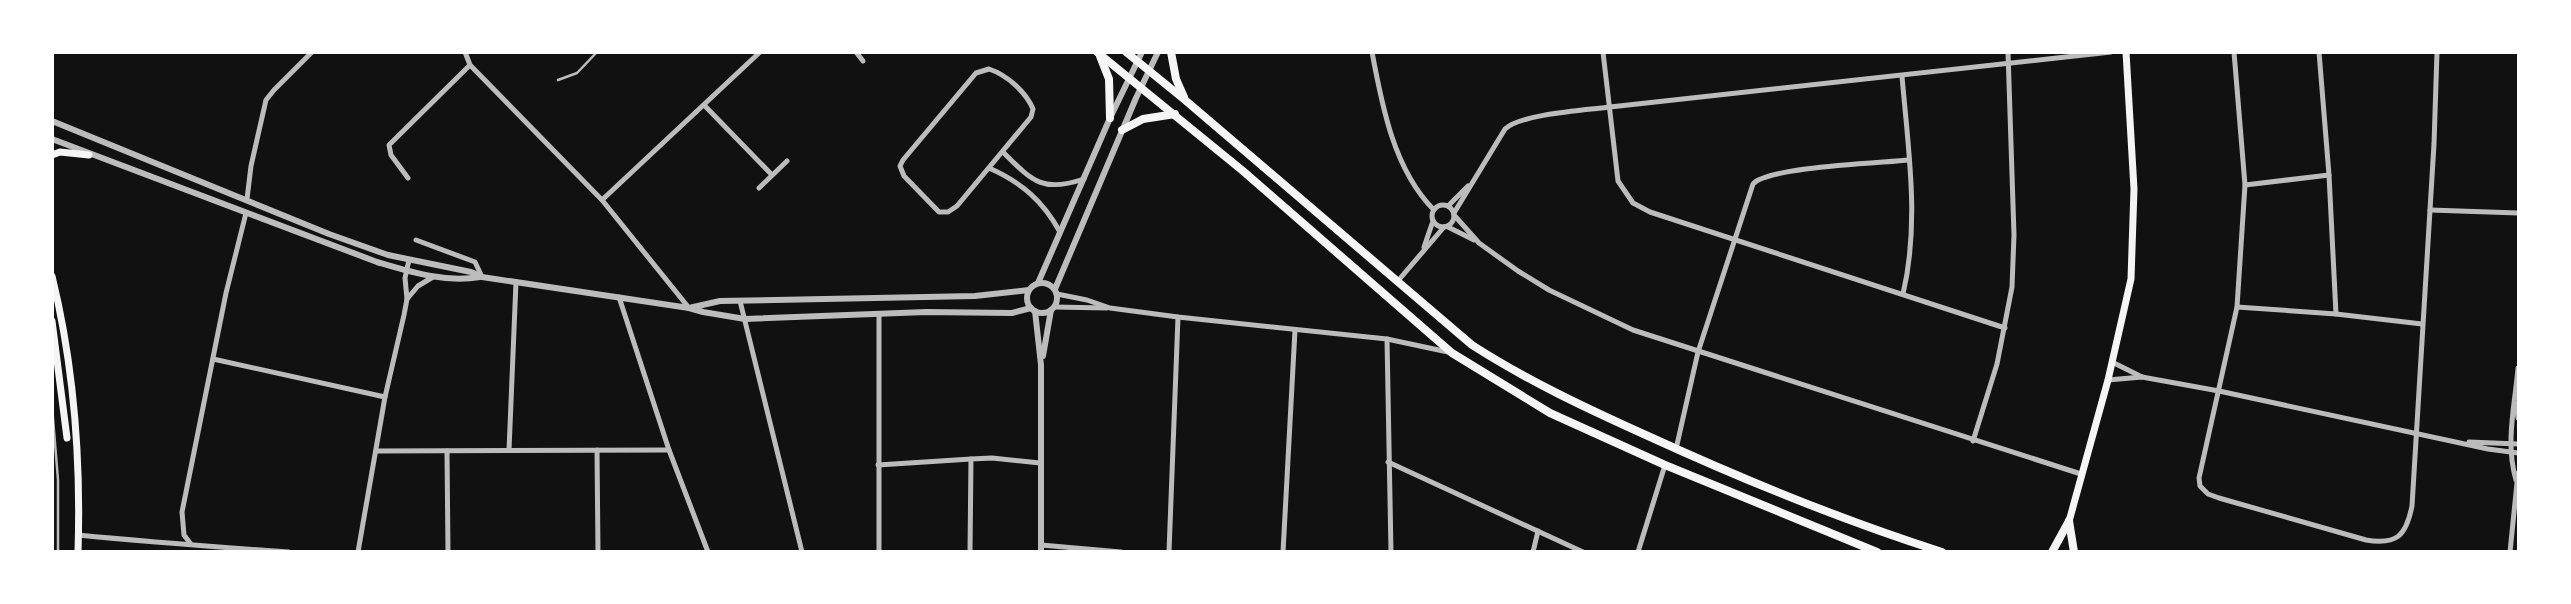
<svg xmlns="http://www.w3.org/2000/svg" width="2571" height="604" font-family="'Source Serif 4',serif">
	<style>
		.lines { fill: none; stroke-linecap: round; stroke-linejoin: round }
		.service { stroke: #bcbcbc; stroke-width: 2.5 }
		.minor { stroke: #bcbcbc; stroke-width: 5 }
		.tertiary { stroke: #bcbcbc; stroke-width: 6 }
		.secondary { stroke: #f5f5f5; stroke-width: 7 }
		.primary { stroke: #f5f5f5; stroke-width: 8 }
	</style>
	<rect width="100%" height="100%" fill="#111"/>
	<g class="lines">
		<g class="service">
			<polyline points="558,80 577,73 597,52"/>
			<polyline points="52,406 58,480 58,552"/>
		</g>
		<g class="minor">
			<polyline points="465,52 470,65 602,200 689,308"/>
			<polyline points="856,52 863,61"/>
			<path d="M1372 52C1382 106 1394 170 1434 210"/>
			<polyline points="1603,52 1618,181 1633,203 1650,212 2005,328"/>
			<path d="M2234 52 2245 185 2237 307 2199 478 2200 486 2208 494 2219 498 2366 540C2397 545 2406 536 2412 506L2434 144 2437 52"/>
			<polyline points="2319,52 2329,175 2336,314"/>
			<path d="M989 69C1007 75 1026 92 1033 109L1031 117 957 206 948 212H939L904 176 900 166 903 160 976 73Z"/>
			<path d="M1902 76C1908 148 1920 222 1903 294"/>
			<polyline points="704,105 772,175"/>
			<path d="M1003 152C1032 181 1042 193 1084 179"/>
			<path d="M989 168C1021 182 1043 201 1060 232"/>
			<polyline points="408,178 391,155 389,145 470,65"/>
			<polyline points="2245,185 2329,175"/>
			<polyline points="759,188 787,161"/>
			<polyline points="247,199 251,166 266,100 274,90 312,52"/>
			<polyline points="602,200 760,52"/>
			<circle cx="1443" cy="216" r="11"/>
			<polyline points="1448,206 1468,186"/>
			<polyline points="2430,210 2518,213"/>
			<path d="M1454 213 1505 129C1520 114 1587 110 1610 107L2111 52"/>
			<polyline points="1454,215 1479,243 1518,271 1549,290 1633,330 2081,474"/>
			<polyline points="1448,227 1474,240"/>
			<polyline points="416,240 475,262 482,277"/>
			<polyline points="1424,247 1433,221"/>
			<polyline points="1397,282 1444,227"/>
			<polyline points="1057,294 1087,300 1110,308 1178,317 1387,339 1448,352"/>
			<polyline points="619,297 669,450 708,552"/>
			<polyline points="407,299 418,286 433,277"/>
			<polyline points="740,301 802,552"/>
			<polyline points="1054,307 1107,308"/>
			<polyline points="2237,307 2336,314 2422,324"/>
			<polyline points="1387,339 1391,552"/>
			<polyline points="213,359 385,397"/>
			<polyline points="2112,362 2142,377"/>
			<polyline points="2108,380 2142,377 2219,391 2488,449 2518,453"/>
			<polyline points="2516,403 2518,418"/>
			<polyline points="1973,441 1997,364 2012,287 2014,235 2008,52"/>
			<polyline points="2469,442 2518,444"/>
			<path d="M1676 449 1698 352 1753 184C1767 167 1881 163 1909 160"/>
			<polyline points="509,450 516,282"/>
			<polyline points="597,450 598,552"/>
			<polyline points="376,451 669,450"/>
			<polyline points="447,451 448,552"/>
			<polyline points="1388,462 1583,552"/>
			<polyline points="878,465 971,459"/>
			<path d="M2516 480C2505 443 2515 405 2518 368"/>
			<path d="M78 535C149 542 218 547 289 552"/>
			<polyline points="190,543 184,535 182,512 226,293 246,213"/>
			<polyline points="1041,545 1121,552"/>
			<polyline points="358,552 385,397 404,315 407,299 405,278 409,260"/>
			<polyline points="879,552 879,314"/>
			<polyline points="970,552 971,459 992,458 1040,463"/>
			<polyline points="1169,552 1178,317"/>
			<polyline points="1283,552 1295,330"/>
			<polyline points="1533,552 1538,531"/>
			<polyline points="1638,552 1665,465"/>
			<polyline points="2510,552 2518,473"/>
		</g>
		<g class="tertiary">
			<polyline points="52,121 329,234 388,255 471,272 482,277 689,308 703,312 745,319 926,312 1012,313 1031,308"/>
			<path d="M52 139 377 262C411 272 445 283 480 277"/>
			<polyline points="1038,283 1110,118 1142,52"/>
			<circle cx="1042" cy="298" r="15"/>
			<polyline points="1055,289 1136,98 1158,52"/>
			<polyline points="689,308 720,301 975,296 1029,290"/>
			<polyline points="1035,311 1041,365 1041,552"/>
			<polyline points="1043,356 1051,310"/>
		</g>
		<g class="secondary">
			<polyline points="52,155 60,152 89,155"/>
			<path d="M52 276C74 366 81 459 78 552"/>
			<polyline points="52,321 67,438"/>
			<polyline points="2068,525 2108,380 2131,279 2134,189 2126,52"/>
		</g>
		<g class="primary">
			<polyline points="1097,52 1243,171 1452,353 1550,413 1665,465 1877,552"/>
			<path d="M1126 52 1185 100 1472 345C1528 381 1588 409 1648 436 1744 480 1842 520 1942 552"/>
			<polyline points="1171,52 1176,79 1184,97"/>
			<polyline points="1100,56 1109,79 1110,118"/>
			<polyline points="1122,130 1143,119 1175,114"/>
			<polyline points="2069,521 2074,552"/>
			<polyline points="2052,552 2069,521"/>
		</g>
	</g>
	<rect width="2571" height="604" fill="none" stroke="#ffffff" stroke-width="108"/>
</svg>
